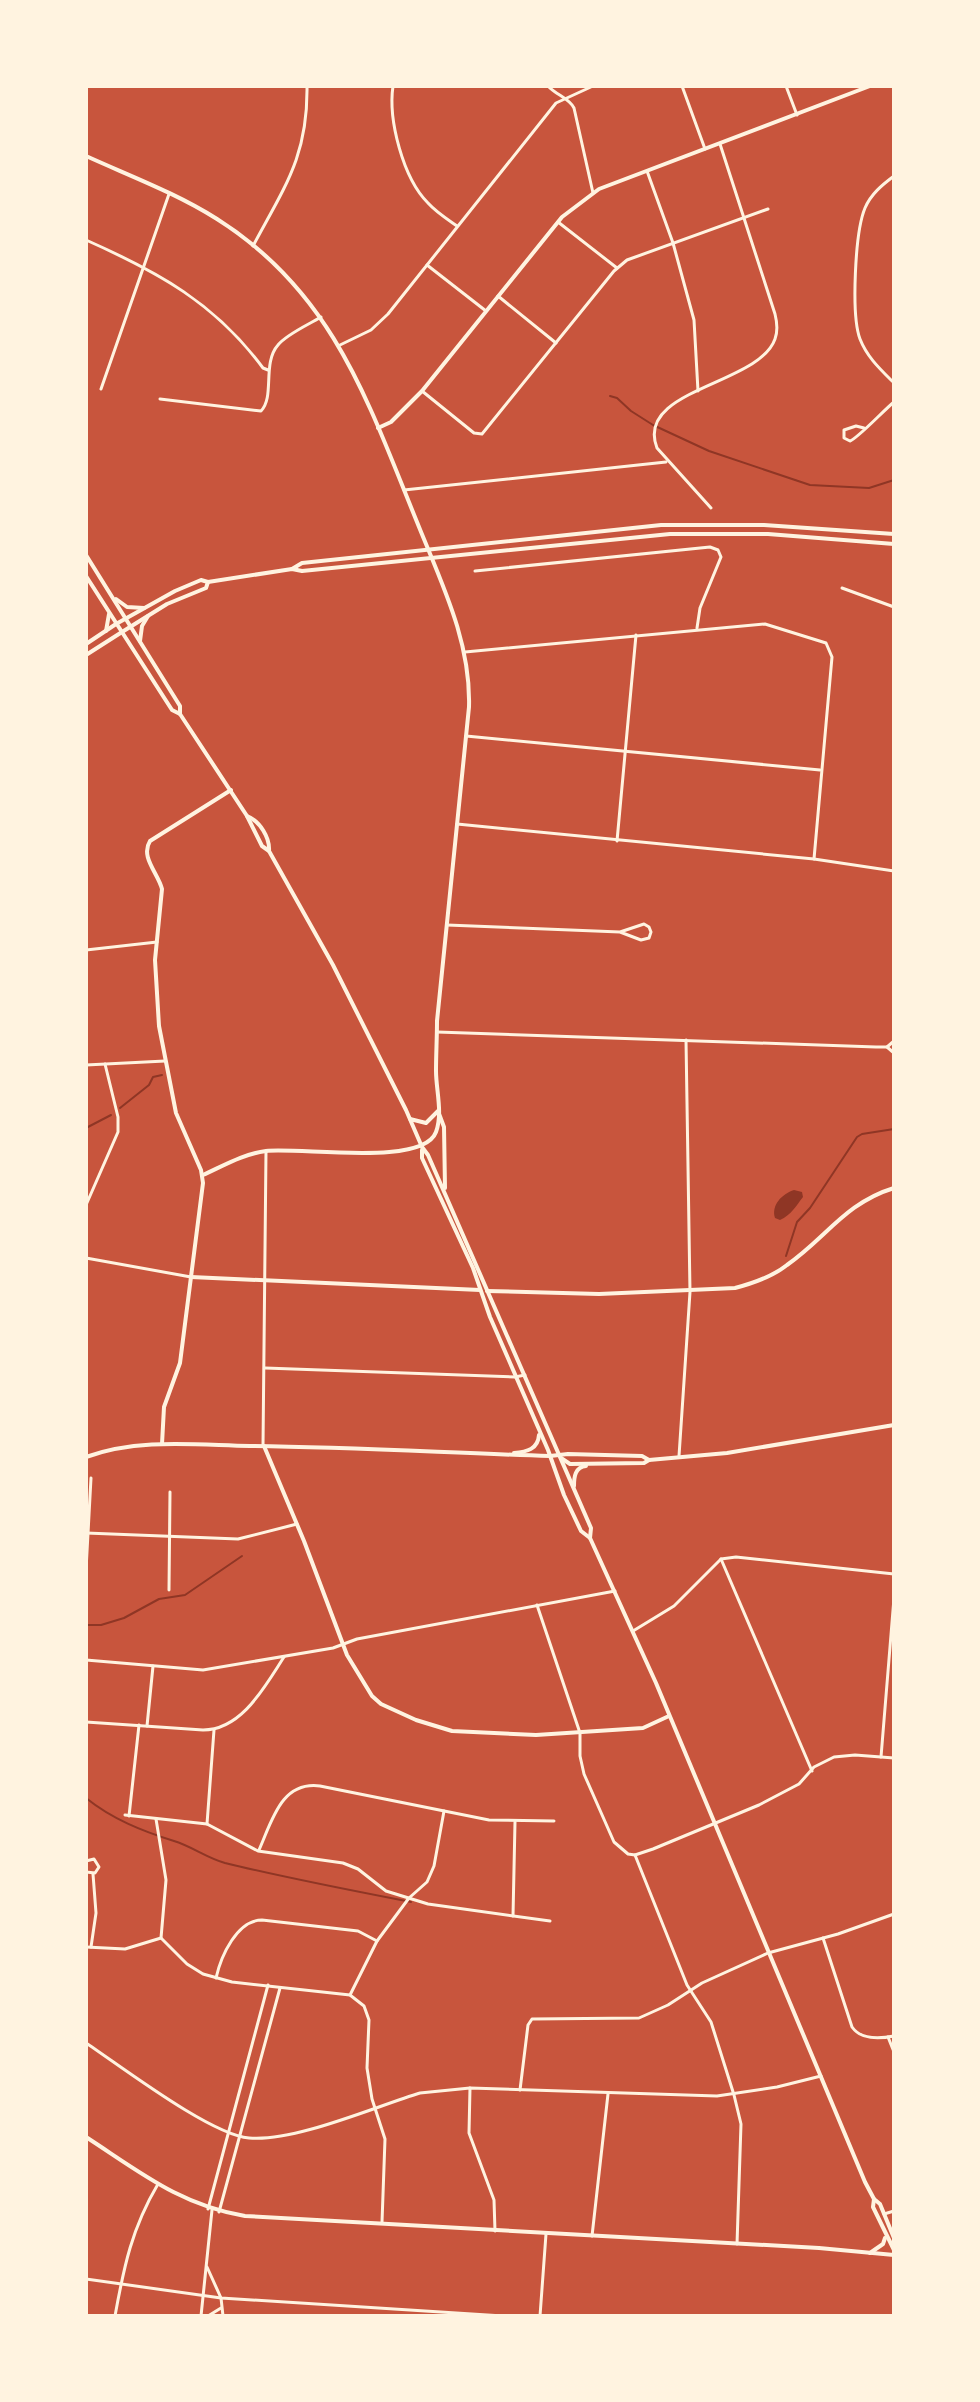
<svg xmlns="http://www.w3.org/2000/svg" width="980" height="2402" font-family="Signika,sans-serif">
	<style>
		.water { fill: #8f3625 }
		.lines { fill: none; stroke-linecap: round; stroke-linejoin: round }
		.stream { stroke: #8f3625; stroke-width: 2 }
		.minor { stroke: #fff3e0; stroke-width: 3 }
		.tertiary { stroke: #fff3e0; stroke-width: 4 }
		.secondary { stroke: #fff3e0; stroke-width: 4 }
		.primary { stroke: #fff3e0; stroke-width: 4 }
	</style>
	<rect width="100%" height="100%" fill="#c8553d"/>
	<path class="water" d="M794 1190 802 1192 803 1197C796 1206 791 1215 780 1220L775 1218C771 1205 782 1194 794 1190Z"/>
	<g class="lines">
		<g class="stream">
			<polyline points="610,396 617,398 631,411 653,425 709,451 810,485 869,488 894,480"/>
			<polyline points="120,1108 149,1085 153,1077 162,1075"/>
			<polyline points="86,1128 111,1115"/>
			<polyline points="786,1256 797,1222 810,1208 857,1137 862,1134 894,1129"/>
			<polyline points="86,1625 101,1625 124,1618 159,1599 185,1595 242,1556"/>
			<path d="M86 1798C112 1819 142 1831 174 1841 191 1846 207 1858 225 1863 286 1878 349 1890 411 1902"/>
		</g>
		<g class="minor">
			<path d="M393 86C388 120 403 178 428 203 436 212 447 219 457 226"/>
			<path d="M548 86C556 95 569 98 574 108L593 193"/>
			<polyline points="682,86 705,149"/>
			<polyline points="786,86 797,115"/>
			<polyline points="647,171 673,243 694,320 698,391"/>
			<path d="M894 176C882 185 871 194 865 208 855 232 851 315 860 339 867 357 880 369 894 383"/>
			<polyline points="558,222 617,268"/>
			<path d="M86 240C158 272 215 303 263 368L268 370"/>
			<path d="M253 246C285 186 308 156 307 86"/>
			<polyline points="427,265 486,311"/>
			<polyline points="498,296 556,343"/>
			<polyline points="340,345 371,330 388,314 556,103 593,86"/>
			<polyline points="101,389 169,194"/>
			<polyline points="422,391 474,433 482,434 614,271 627,260 768,209"/>
			<path d="M160 399 261 411C275 397 262 363 278 345 287 334 308 325 321 317"/>
			<path d="M864 428 856 426 844 430V438L850 441C858 438 884 410 894 402"/>
			<polyline points="404,490 666,462"/>
			<path d="M711 508 657 448C634 389 759 385 775 339 778 331 777 322 775 314L720 144"/>
			<polyline points="475,571 710,547 718,550 721,557 700,608 697,628"/>
			<polyline points="842,588 894,607"/>
			<polyline points="465,652 765,624 826,643 832,657 814,859"/>
			<polyline points="466,736 820,770"/>
			<polyline points="457,824 814,859 894,871"/>
			<polyline points="617,841 636,635"/>
			<polyline points="447,925 620,932 644,924 649,927 651,932 649,938 641,940 620,932"/>
			<polyline points="86,950 157,942"/>
			<polyline points="437,1032 876,1047 887,1047 894,1053"/>
			<polyline points="887,1047 894,1041"/>
			<polyline points="86,1065 165,1061"/>
			<polyline points="86,1205 118,1132 118,1117 105,1064"/>
			<polyline points="86,1258 191,1277"/>
			<polyline points="265,1368 515,1377 525,1375"/>
			<polyline points="263,1446 266,1151"/>
			<polyline points="679,1456 690,1292 686,1040"/>
			<polyline points="86,1533 238,1539 297,1524"/>
			<polyline points="721,1559 812,1771"/>
			<polyline points="86,1570 91,1478"/>
			<polyline points="169,1590 170,1492"/>
			<polyline points="537,1605 580,1733 580,1756 584,1774 614,1842 628,1854 635,1855 653,1849 759,1805 799,1784 814,1767 834,1757 855,1755 894,1758"/>
			<polyline points="633,1631 674,1606 721,1559 736,1557 894,1574"/>
			<polyline points="86,1660 203,1670 333,1648 357,1639 615,1591"/>
			<path d="M86 1722 203 1730C242 1730 265 1686 284 1657"/>
			<polyline points="147,1726 153,1666"/>
			<polyline points="881,1757 894,1598"/>
			<polyline points="125,1815 207,1824 258,1851 343,1863 358,1869 386,1891 428,1904 550,1921"/>
			<polyline points="129,1816 139,1725"/>
			<polyline points="156,1819 166,1880 161,1938"/>
			<polyline points="207,1824 214,1730"/>
			<path d="M259 1850C272 1821 281 1781 320 1786L489 1820 554 1821"/>
			<polyline points="635,1855 687,1985 711,2022 734,2095 741,2124 737,2244"/>
			<polyline points="86,1861 94,1859 99,1867 95,1873 86,1872"/>
			<polyline points="513,1916 515,1822"/>
			<path d="M823 1938 852 2027C861 2040 879 2039 894 2036"/>
			<polyline points="86,1947 125,1949 161,1938 187,1964 203,1974 232,1982 350,1995 364,2006 369,2020 367,2068 372,2099 385,2139 382,2222"/>
			<polyline points="91,1947 96,1913 93,1874"/>
			<path d="M216 1978C221 1956 237 1920 262 1920L358 1931 377 1941"/>
			<polyline points="350,1995 377,1941 409,1898 427,1882 434,1866 444,1811"/>
			<polyline points="888,2037 894,2052"/>
			<path d="M86 2043C122 2067 211 2135 249 2138 295 2142 374 2107 420 2093L470 2088 717 2096 777 2087 821 2076"/>
			<polyline points="470,2088 469,2133 494,2200 495,2231"/>
			<polyline points="520,2090 528,2025 532,2019 639,2018 668,2005 702,1983 768,1953 838,1934 894,1914"/>
			<polyline points="208,2209 268,1985"/>
			<polyline points="219,2212 280,1988"/>
			<polyline points="884,2214 894,2211"/>
			<polyline points="592,2236 608,2094"/>
			<polyline points="207,2267 221,2298 223,2316"/>
			<polyline points="86,2279 221,2298 503,2316"/>
			<path d="M115 2316C124 2266 132 2228 158 2184"/>
			<polyline points="201,2316 212,2210"/>
			<polyline points="208,2316 221,2308"/>
			<polyline points="540,2316 546,2234"/>
		</g>
		<g class="tertiary">
			<path d="M86 156C130 176 176 193 217 219 333 292 368 402 417 522 441 582 471 641 469 707L437 1021C437 1038 436 1054 436 1071 436 1090 443 1113 436 1132 423 1167 301 1147 266 1151 243 1154 223 1166 203 1175"/>
			<polyline points="378,428 391,422 422,391 562,217 599,189 870,86"/>
			<polyline points="86,644 116,624"/>
			<polyline points="86,655 122,632"/>
			<polyline points="191,1277 480,1290"/>
			<path d="M487 1291 599 1294 735 1288C754 1283 772 1277 787 1265 826 1238 845 1203 894 1188"/>
			<path d="M162 1444 164 1407 180 1363 203 1183 201 1170 176 1113 159 1026 155 960 162 889C158 873 140 857 150 841L231 790"/>
			<polyline points="264,1446 304,1541 347,1655 372,1696 381,1704 416,1720 452,1731 536,1735 643,1728 669,1716"/>
			<path d="M86 2137C140 2172 180 2205 245 2216L819 2248 894 2255"/>
		</g>
		<g class="secondary">
			<polyline points="292,569 302,563 661,525 764,525 894,534"/>
			<polyline points="116,624 175,591 201,580 208,582 292,569 302,571 670,534 768,534 894,544"/>
			<polyline points="122,632 167,604 206,588 208,582"/>
		</g>
		<g class="primary">
			<polyline points="86,555 180,706 180,714 247,816 262,846 269,851 333,965 406,1110 422,1147 428,1155 591,1528 590,1538 656,1683 865,2182 874,2199 880,2204 894,2238"/>
			<polyline points="86,576 163,696 172,710 180,714"/>
			<polyline points="116,599 127,607 144,608"/>
			<polyline points="106,631 109,614"/>
			<polyline points="140,641 142,626 148,616"/>
			<path d="M247 816C260 821 270 838 269 851"/>
			<polyline points="410,1119 426,1123 438,1111 444,1127 445,1188"/>
			<polyline points="422,1150 422,1158 473,1268 490,1317 548,1450 564,1495 581,1531 590,1538"/>
			<path d="M514 1453C527 1452 538 1449 539 1435"/>
			<path d="M86 1457C139 1438 195 1445 250 1446 350 1447 450 1453 550 1456L568 1454 642 1456 649 1460"/>
			<polyline points="561,1458 570,1464 644,1463 649,1460 727,1453 894,1425"/>
			<path d="M574 1486C574 1477 575 1467 586 1466"/>
			<polyline points="874,2199 873,2207 894,2250"/>
			<polyline points="870,2253 883,2244 885,2238"/>
		</g>
	</g>
	<rect width="980" height="2402" fill="none" stroke="#fff3e0" stroke-width="176"/>
</svg>
